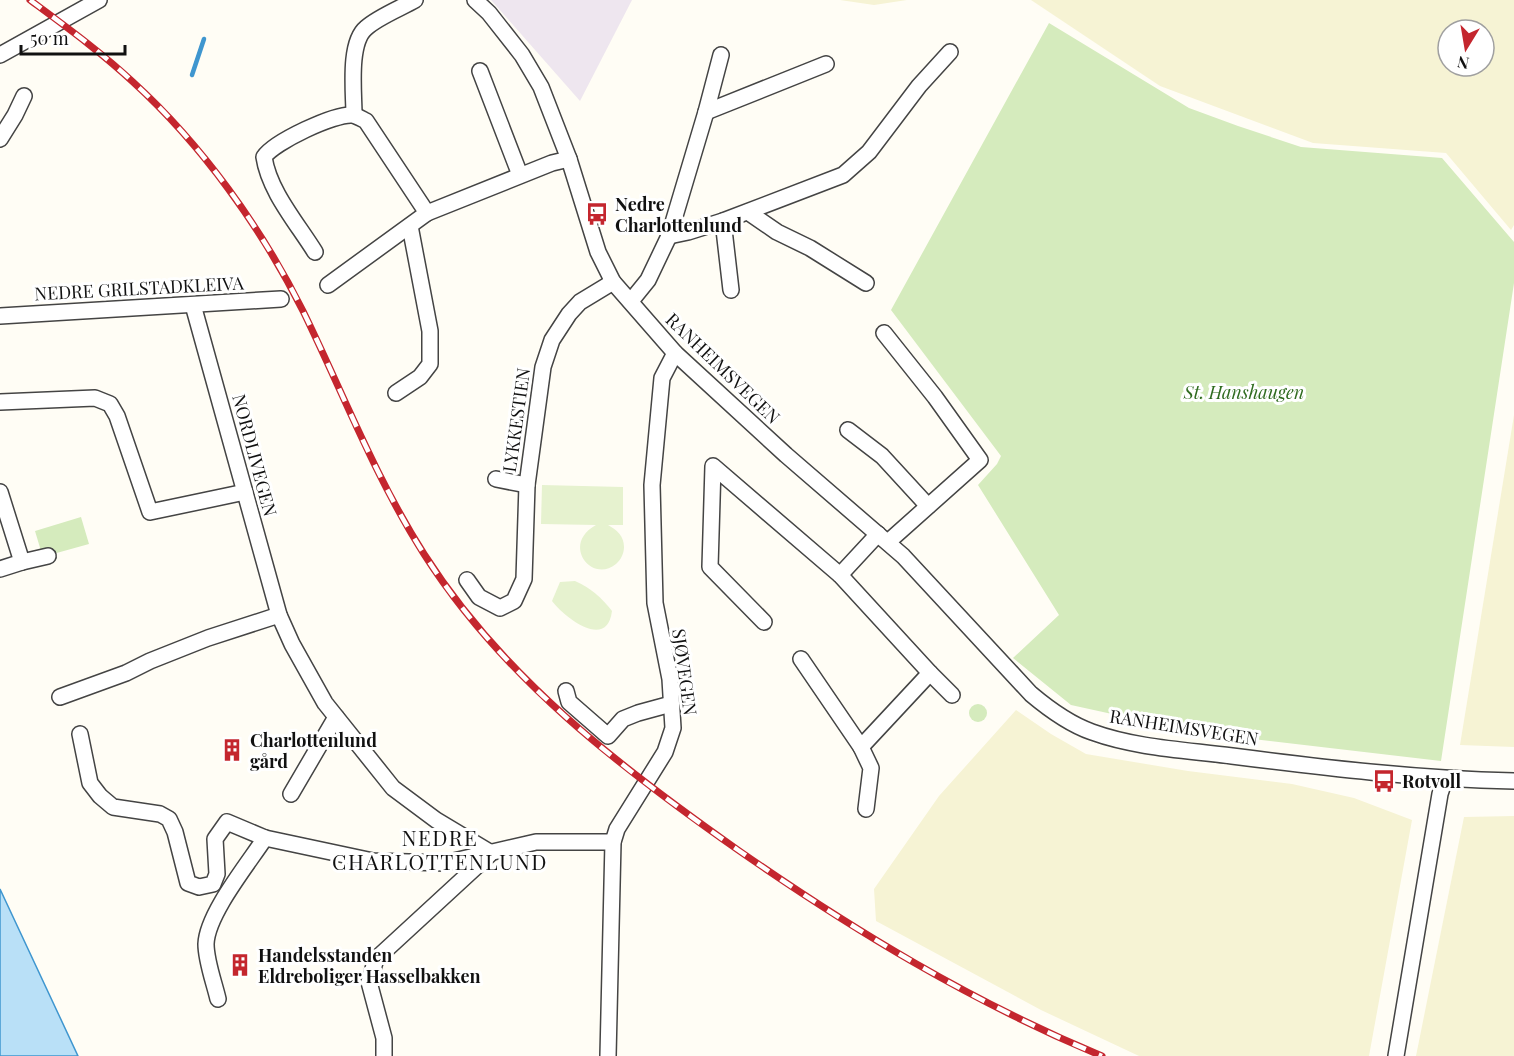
<svg xmlns="http://www.w3.org/2000/svg" width="1514" height="1056" font-family="'Playfair Display',serif">
	<style>
		.industrial { fill: #eee6ef }
		.farmland { fill: #f6f3d4; fill-rule: evenodd }
		.green { fill: #d5ebbd }
		.pitch { fill: #e6f2cf }
		.water { fill: #b9e0f7; stroke: #3f96cf; stroke-width: 1.5 }
		.lines { fill: none; stroke-linecap: round; stroke-linejoin: round }
		.stream { stroke: #3f96cf; stroke-width: 4.5 }
		.minor-casing { stroke: #444; stroke-width: 18 }
		.minor { stroke: #fff; stroke-width: 15 }
		.rail-casing { stroke: #c4262e; stroke-width: 7 }
		.rail { stroke: #fff; stroke-width: 4.5; stroke-dasharray: 14; stroke-linecap: butt }
		.labels { text-anchor: middle; dominant-baseline: central; stroke-width: 6; stroke-linejoin: round; paint-order: stroke }
		.poi-label { font-size: 18px; font-weight: bold; fill: #111; stroke: #fff; text-anchor: start }
		.street-label { font-size: 18px; fill: #111; stroke: #fff }
		.park-label { font-size: 18px; font-style: italic; fill: #2f6b1f; stroke: #fff }
		.quarter-label { font-size: 21px; letter-spacing: 1.5px; fill: #111; stroke: #fff }
	</style>
	<rect width="100%" height="100%" fill="#fffdf5"/>
	<polygon class="industrial" points="491,0 632,0 580,101"/>
	<g class="farmland">
		<polygon points="840,0 907,0 874,5"/>
		<path d="M1031 0H1514V225L1511 230 1446 153 1313 143 1160 86ZM1448 30H1484V66H1448Z"/>
		<polygon points="1514,415 1514,747 1460,745"/>
		<polygon points="1016,710 1051,734 1086,754 1188,771 1292,784 1354,798 1412,820 1369,1056 1139,1056 1041,1010 876,921 874,889 939,796"/>
		<polygon points="1514,816 1514,1056 1416,1056 1464,817"/>
	</g>
	<g class="green">
		<polygon points="1049,23 1189,108 1238,126 1301,147 1442,158 1514,242 1514,283 1441,761 1194,732 1071,705 1013,658 1059,615 978,485 997,464 1001,456 891,310"/>
		<polygon points="81,517 89,544 53,554 51,548 41,551 35,531"/>
		<circle cx="978" cy="713" r="9"/>
	</g>
	<g class="pitch">
		<path d="M542 485 623 487V525H608C617 530 624 536 624 547 624 553 621 560 616 564 591 584 561 544 596 525L541 524Z"/>
		<path d="M575 581C591 588 601 597 612 611 607 651 564 617 552 601L560 582Z"/>
	</g>
	<polygon class="water" points="0,889 78,1056 0,1056"/>
	<g class="lines">
		<polyline class="stream" points="192,75 204,39"/>
		<g class="minor-casing">
			<g id="minor">
				<path d="M475 0 489 13 522 55 541 87 569 159 598 252 613 282 675 353 786 455 903 556 1031 694C1050 710 1069 724 1092 732 1136 748 1186 750 1232 756 1326 768 1419 779 1514 781"/>
				<polyline points="0,55 99,0"/>
				<polyline points="480,71 520,175"/>
				<polyline points="706,112 826,64"/>
				<path d="M354 115C354 93 348 43 366 28 378 17 401 8 415 0"/>
				<polyline points="0,139 15,115 24,96"/>
				<polyline points="748,212 777,232 810,248 866,283"/>
				<polyline points="723,221 731,290"/>
				<polyline points="669,236 688,232 723,221 843,175 869,152 919,86 950,52"/>
				<path d="M315 252C297 223 269 191 264 157 274 142 335 113 353 115 357 116 362 119 366 121L427 213"/>
				<polyline points="328,285 427,213 552,163 569,159"/>
				<polyline points="631,301 648,280 669,236 706,112 721,55"/>
				<polyline points="193,305 279,615 292,644 325,703 393,788 436,820 491,853"/>
				<polyline points="0,316 281,299"/>
				<polyline points="884,333 935,397 980,460 888,542"/>
				<polyline points="396,393 420,377 430,364 430,331 410,226"/>
				<polyline points="0,402 95,398 110,404 117,416 150,512 245,492"/>
				<polyline points="848,430 882,456 928,506"/>
				<polyline points="496,479 527,485"/>
				<polyline points="0,492 22,562 0,569"/>
				<polyline points="22,562 48,556"/>
				<polyline points="840,575 878,534"/>
				<polyline points="467,580 479,597 500,608 514,601 524,579 527,485 543,367 552,340 569,314 580,302 613,282"/>
				<polyline points="764,622 710,567 713,466 840,575 930,673 861,747 801,659"/>
				<polyline points="930,673 952,695"/>
				<polyline points="566,691 569,702 608,736 623,719 638,713 671,704"/>
				<polyline points="60,697 126,673 150,661 208,638 279,615"/>
				<polyline points="80,734 90,783 100,796 113,807 160,814 169,819 175,832 188,883 199,887 213,884 217,874 215,839 227,822 265,838 373,861 445,863 536,842 613,842"/>
				<polyline points="861,747 871,768 866,809"/>
				<polyline points="291,794 336,717"/>
				<path d="M218 999C214 982 206 961 206 944 207 914 248 864 265 838"/>
				<polyline points="384,1056 384,1038 369,982 376,959 489,855"/>
				<polyline points="608,1056 613,842 617,829 665,752 673,728 670,679 655,603 652,485 662,378 675,353"/>
				<polyline points="1396,1056 1440,794 1445,779"/>
			</g>
		</g>
		<use href="#minor" class="minor"/>
		<g class="rail-casing">
			<path id="rail" d="M30 0C65 26 101 52 133 82 202 145 261 227 303 311 343 393 375 477 424 554 503 678 620 767 738 850 853 930 972 1002 1102 1056"/>
		</g>
		<use href="#rail" class="rail"/>
	</g>
	<defs>
		<g id="bus-bare" transform="scale(1.8)"><path d="M-5-6H5V4H4V6H2V4H-2V6H-4V4H-5ZM-3.5-4V0h7V-4ZM-3.5 1.2v1.5H-2V1.2ZM2 1.2v1.5H3.5V1.2Z" fill="#c4262e" stroke="#fff" stroke-width="2.5" paint-order="stroke"/></g>
		<g id="building-bare" transform="scale(1.8)"><path d="M-4-6H4V6H1V3H-1V6H-4ZM-2.5-4.3h1.7v1.8h-1.7ZM.8-4.3h1.7v1.8H.8ZM-2.5-1h1.7V.8h-1.7ZM.8-1h1.7V.8H.8Z" fill="#c4262e" stroke="#fff" stroke-width="2.5" paint-order="stroke"/></g>
	</defs>
	<g fill-rule="evenodd">
		<use href="#bus-bare" x="597" y="214"/>
		<use href="#building-bare" x="232" y="750"/>
		<use href="#bus-bare" x="1384" y="781"/>
		<use href="#building-bare" x="240" y="965"/>
	</g>
	<g class="labels">
		<g class="poi-label">
			<text x="615" y="204">Nedre<tspan x="615" dy="21">Charlottenlund</tspan></text>
			<text x="250" y="740">Charlottenlund<tspan x="250" dy="21">gård</tspan></text>
			<text x="1402" y="781">Rotvoll</text>
			<text x="258" y="955">Handelsstanden<tspan x="258" dy="21">Eldreboliger Hasselbakken</tspan></text>
		</g>
		<g class="street-label">
			<text transform="translate(139 288) rotate(-3)">NEDRE GRILSTADKLEIVA</text>
			<text transform="translate(723 368) rotate(44)">RANHEIMSVEGEN</text>
			<text transform="translate(516 420) rotate(-82)">LYKKESTIEN</text>
			<text transform="translate(255 455) rotate(75)">NORDLIVEGEN</text>
			<text transform="translate(685 672) rotate(82)">SJØVEGEN</text>
			<text transform="translate(1184 727) rotate(9)">RANHEIMSVEGEN</text>
		</g>
		<g class="park-label">
			<text x="1244" y="392">St. Hanshaugen</text>
		</g>
		<g class="quarter-label">
			<text x="440" y="837">NEDRE<tspan x="440" dy="24">CHARLOTTENLUND</tspan></text>
		</g>
	</g>
	<g transform="translate(1466 48) rotate(191)"><circle r="28" fill="#ffffff" stroke="#a0a0a0" stroke-width="1.5"/>
	<path d="M0-4.5L10 22L0 15L-10 22Z" fill="#c4262e"/>
	<text y="-9" font-size="16" font-weight="bold" text-anchor="middle" fill="#111111">N</text>
	</g>
	<path d="M21 45v9h104v-9" fill="none" stroke="#111111" stroke-width="3"/>
	<text x="30" y="45" font-size="18" fill="#111111" stroke="#ffffff" stroke-width="4.5" paint-order="stroke">50 m</text>
</svg>
